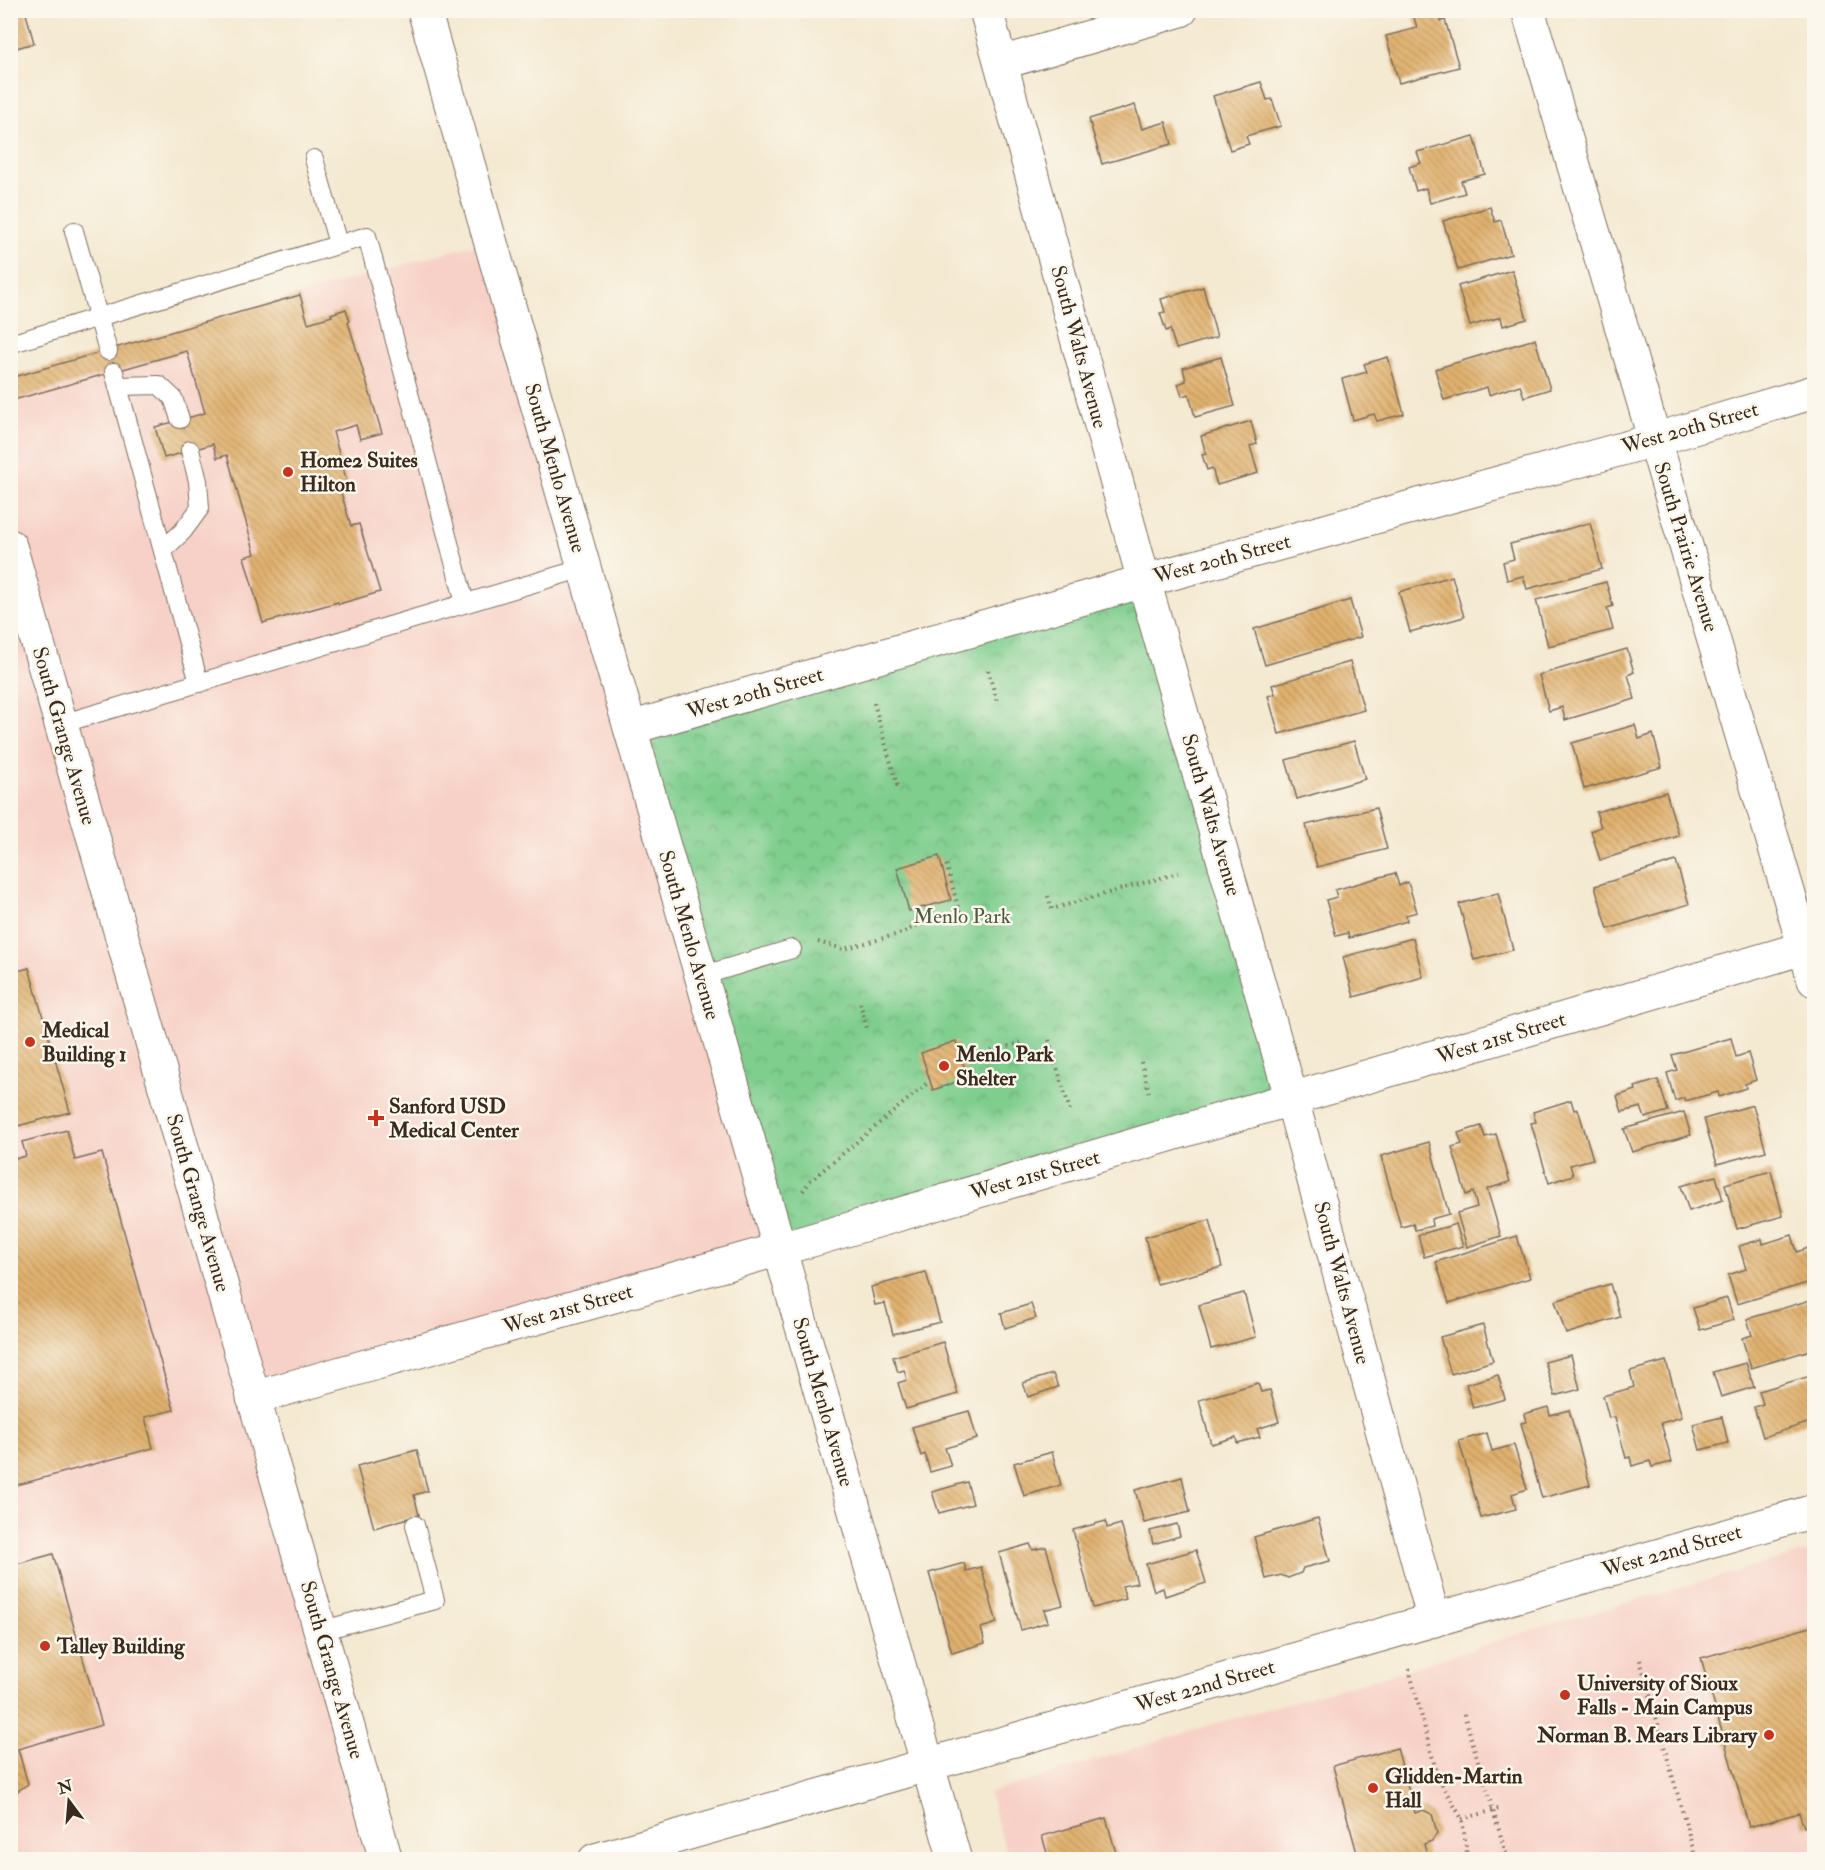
<svg xmlns="http://www.w3.org/2000/svg" width="1825" height="1870" font-family="'IM FELL Double Pica',serif">
	<style>
		.built { fill: #f7d1c7 }
		.park { fill: url(#park-crowns); stroke: #5d7c56; stroke-width: 1.5 }
		.building { fill: url(#building-back-hatch) }
		.lines { fill: none; stroke-linecap: round; stroke-linejoin: round }
		.lane-casing { stroke: #7c6d5d; stroke-width: 20 }
		.street-casing { stroke: #7c6d5d; stroke-width: 35 }
		.secondary-casing { stroke: #7c6d5d; stroke-width: 35 }
		.path { stroke: #7c6d5d; stroke-width: 4; stroke-dasharray: 1.5 4.5; stroke-linecap: butt }
		.lane { stroke: #fff; stroke-width: 18 }
		.street { stroke: #fff; stroke-width: 33 }
		.secondary { stroke: #fff; stroke-width: 33 }
		.poi-dot { fill: #c8321e; stroke: #fbf7ec; stroke-width: 2 }
		.labels { text-anchor: middle; dominant-baseline: central; stroke-width: 5; stroke-linejoin: round; paint-order: stroke }
		.street-label { font-size: 21px; fill: #3b2a1e; stroke: #fbf7ec }
		.poi-label { font-size: 21px; font-weight: bold; fill: #3b2a1e; stroke: #fbf7ec; text-anchor: start }
		.park-label { font-size: 21px; fill: #4f5b40; stroke: #fbf7ec }
	</style>
	<defs>
		<pattern id="park-crowns" width="20" height="18" patternUnits="userSpaceOnUse" patternTransform="scale(1.5)"><rect width="20" height="18" fill="#7fce8e"/><path d="M2 6a3 3 0 1 1 6 0M12 15a3 3 0 1 1 6 0" fill="none" stroke="#69a773"/></pattern>
		<pattern id="building-back-hatch" width="6" height="6" patternUnits="userSpaceOnUse" patternTransform="scale(1.5)"><rect width="6" height="6" fill="#e1b270"/><path d="M-1 5l2 2M0 0l6 6M5-1l2 2" fill="none" stroke="#b8915b"/></pattern>
	</defs>
	<rect width="100%" height="100%" fill="#fbf7ec"/>
	<filter id="ink" filterUnits="userSpaceOnUse"><feTurbulence type="fractalNoise" baseFrequency=".0167" numOctaves="2"/><feDisplacementMap in="SourceGraphic" scale="12" xChannelSelector="R" yChannelSelector="G"/><feConvolveMatrix kernelMatrix="1 2 1 2 8 2 1 2 1" color-interpolation-filters="sRGB"/></filter>
	<filter id="wash" filterUnits="userSpaceOnUse"><feTurbulence type="fractalNoise" baseFrequency=".008" numOctaves="4" result="noise"/><feDisplacementMap in="SourceGraphic" scale="24" xChannelSelector="R" yChannelSelector="G"/><feGaussianBlur stdDeviation="1.35" result="paint"/><feColorMatrix in="noise" values="0 0 0 0 0 0 0 0 0 0 0 0 0 0 0 0 0 1.4 0 .05"/><feComposite in="paint" operator="in"/></filter>
	<g filter="url(#wash)">
		<rect width="100%" height="100%" fill="#f4e9d1"/>
		<g class="built">
			<polygon points="490,240 779,1249 254,1399 386,1859 11,1860 11,377"/>
			<polygon points="1814,1550 1814,1859 1008,1859 989,1793 1224,1721 1409,1669 1542,1627"/>
		</g>
		<polygon class="park" points="1144,581 1292,1100 779,1249 630,728"/>
		<g id="blocks">
			<g class="building">
				<polygon points="10,10 25,10 34,43 10,50"/>
				<polygon points="1435,10 1438,10 1441,21 1445,20 1459,67 1399,83 1386,36 1417,28 1414,17"/>
				<polygon points="1261,82 1267,100 1272,99 1281,126 1246,136 1249,144 1230,150 1213,96"/>
				<polygon points="1135,105 1142,129 1166,122 1172,144 1102,164 1089,119"/>
				<polygon points="1474,136 1485,174 1461,181 1465,193 1430,203 1426,188 1416,191 1409,167 1421,163 1417,152"/>
				<polygon points="1490,207 1495,222 1501,220 1511,254 1458,270 1443,221"/>
				<polygon points="1512,270 1527,319 1503,326 1501,317 1470,326 1458,286"/>
				<polygon points="1203,287 1217,337 1176,349 1170,329 1166,331 1160,313 1165,312 1161,299"/>
				<polygon points="300,295 308,323 332,316 331,314 346,309 350,321 348,322 382,433 360,439 356,425 333,432 348,486 340,489 351,526 359,524 380,592 339,604 338,602 263,623 244,557 255,554 227,455 217,458 213,444 164,458 155,427 205,413 187,351 10,401 10,378"/>
				<polygon points="1535,339 1550,389 1524,397 1520,385 1489,395 1487,387 1444,400 1435,369"/>
				<polygon points="1221,357 1235,406 1195,417 1189,394 1182,396 1178,384 1186,381 1183,368"/>
				<polygon points="1388,357 1404,414 1377,421 1374,414 1353,420 1342,379 1367,372 1364,364"/>
				<polygon points="1251,421 1257,444 1250,446 1258,473 1217,485 1212,468 1207,470 1202,455 1206,454 1201,436"/>
				<polygon points="1590,523 1602,569 1527,589 1523,576 1507,580 1503,562 1514,559 1510,544"/>
				<polygon points="1452,576 1464,617 1410,632 1399,592"/>
				<polygon points="1606,582 1613,606 1607,608 1613,630 1548,646 1536,600"/>
				<polygon points="1350,600 1361,637 1265,665 1254,629"/>
				<polygon points="1627,649 1634,672 1628,675 1635,699 1565,720 1562,707 1549,711 1539,675"/>
				<polygon points="1350,662 1364,710 1279,734 1268,696 1275,694 1272,685"/>
				<polygon points="1635,725 1639,739 1653,734 1662,767 1584,789 1572,743"/>
				<polygon points="1354,741 1365,779 1297,799 1286,760"/>
				<polygon points="1666,792 1679,836 1600,860 1591,831 1601,827 1596,812"/>
				<polygon points="1376,808 1387,849 1317,867 1306,825"/>
				<polygon points="939,856 951,900 909,911 897,868"/>
				<polygon points="1676,861 1689,904 1608,929 1595,886"/>
				<polygon points="1395,873 1399,886 1408,882 1417,912 1406,915 1407,921 1349,938 1348,933 1336,936 1326,900 1337,897 1335,890"/>
				<polygon points="1498,893 1513,950 1474,960 1459,904"/>
				<polygon points="1413,938 1423,977 1354,997 1343,957"/>
				<polygon points="29,968 70,1112 10,1128 10,973"/>
				<polygon points="1731,1038 1736,1057 1748,1053 1756,1080 1745,1084 1746,1088 1719,1097 1718,1092 1685,1101 1684,1098 1675,1101 1667,1073 1677,1070 1672,1055"/>
				<polygon points="956,1041 968,1078 933,1090 921,1053"/>
				<polygon points="1658,1080 1668,1111 1645,1118 1641,1107 1622,1112 1617,1096 1636,1090 1635,1087"/>
				<polygon points="1571,1100 1574,1110 1578,1109 1593,1159 1570,1165 1573,1175 1549,1183 1531,1123 1536,1122 1533,1112"/>
				<polygon points="1753,1105 1766,1151 1717,1164 1704,1119"/>
				<polygon points="1684,1112 1691,1135 1632,1152 1624,1129"/>
				<polygon points="1481,1126 1485,1137 1496,1134 1510,1182 1487,1189 1501,1236 1467,1247 1457,1213 1477,1207 1473,1192 1466,1195 1452,1147 1462,1144 1458,1133"/>
				<polygon points="67,1130 75,1160 102,1153 174,1410 145,1417 153,1448 10,1487 10,1160 26,1156 22,1142"/>
				<polygon points="1429,1142 1449,1214 1431,1219 1432,1226 1415,1230 1413,1224 1401,1227 1381,1156"/>
				<polygon points="1771,1171 1783,1216 1737,1229 1725,1184"/>
				<polygon points="1716,1176 1723,1200 1689,1211 1681,1186"/>
				<polygon points="1210,1220 1222,1267 1157,1284 1145,1237"/>
				<polygon points="1456,1224 1463,1246 1424,1257 1418,1235"/>
				<polygon points="1792,1235 1797,1252 1808,1248 1814,1269 1814,1281 1737,1304 1728,1275 1746,1269 1739,1246 1762,1239 1763,1244"/>
				<polygon points="1517,1236 1530,1278 1449,1303 1436,1262"/>
				<polygon points="926,1272 940,1322 893,1334 885,1303 875,1305 871,1287"/>
				<polygon points="1610,1284 1620,1317 1566,1334 1555,1301"/>
				<polygon points="1244,1293 1256,1337 1211,1349 1199,1305"/>
				<polygon points="1727,1298 1734,1320 1700,1330 1693,1308"/>
				<polygon points="1814,1299 1814,1349 1751,1368 1742,1338 1752,1335 1747,1319"/>
				<polygon points="1031,1304 1036,1318 1005,1328 1001,1313"/>
				<polygon points="1483,1325 1493,1361 1451,1374 1440,1337"/>
				<polygon points="943,1342 958,1394 906,1409 898,1383 907,1380 904,1370 898,1372 893,1357"/>
				<polygon points="1571,1355 1580,1389 1555,1396 1545,1362"/>
				<polygon points="1666,1361 1682,1417 1661,1423 1672,1462 1652,1467 1650,1461 1632,1466 1630,1457 1626,1458 1615,1417 1609,1418 1603,1396 1634,1387 1630,1371"/>
				<polygon points="1746,1363 1754,1387 1721,1397 1713,1372"/>
				<polygon points="1053,1374 1058,1387 1028,1397 1023,1383"/>
				<polygon points="1498,1375 1505,1399 1473,1408 1466,1384"/>
				<polygon points="1814,1375 1814,1421 1763,1437 1754,1407 1763,1404 1759,1391"/>
				<polygon points="1258,1383 1261,1392 1270,1390 1279,1422 1257,1429 1260,1437 1237,1443 1236,1437 1211,1444 1199,1400"/>
				<polygon points="1548,1407 1550,1415 1569,1410 1590,1485 1542,1498 1521,1423 1526,1422 1524,1414"/>
				<polygon points="969,1411 977,1439 945,1448 951,1466 930,1472 925,1454 921,1456 912,1427"/>
				<polygon points="1722,1417 1728,1443 1700,1450 1693,1424"/>
				<polygon points="1487,1433 1492,1451 1514,1445 1527,1489 1512,1494 1516,1509 1481,1518 1459,1441"/>
				<polygon points="417,1450 428,1491 414,1495 419,1515 374,1528 357,1466"/>
				<polygon points="1052,1452 1061,1485 1024,1496 1014,1463"/>
				<polygon points="1182,1477 1190,1512 1144,1523 1135,1490"/>
				<polygon points="967,1482 973,1504 939,1513 932,1492"/>
				<polygon points="1318,1518 1330,1561 1303,1568 1301,1573 1288,1578 1281,1575 1266,1579 1254,1537"/>
				<polygon points="1106,1521 1107,1528 1121,1524 1137,1583 1122,1586 1126,1599 1093,1608 1073,1530"/>
				<polygon points="1177,1524 1180,1536 1153,1544 1150,1531"/>
				<polygon points="1030,1544 1033,1550 1046,1547 1063,1605 1044,1610 1048,1622 1021,1630 999,1553"/>
				<polygon points="1196,1550 1206,1583 1165,1596 1163,1588 1154,1591 1146,1564"/>
				<polygon points="53,1554 102,1725 18,1749 28,1784 10,1796 10,1566"/>
				<polygon points="964,1563 966,1571 981,1567 997,1623 981,1628 985,1643 952,1653 929,1573"/>
				<polygon points="1814,1626 1814,1825 1804,1827 1799,1813 1749,1827 1701,1658"/>
				<polygon points="1397,1748 1415,1813 1423,1810 1432,1814 1437,1833 1432,1841 1424,1844 1428,1860 1359,1860 1333,1766"/>
				<polygon points="1106,1818 1118,1860 1049,1860 1042,1836"/>
			</g>
		</g>
	</g>
	<g filter="url(#ink)">
		<use href="#blocks" fill-opacity="0" stroke="#7c6d5d" stroke-width="1.5"/>
		<g class="lines">
			<g class="lane-casing">
				<g id="lane">
					<polyline points="314,159 338,244"/>
					<polyline points="74,231 108,351"/>
					<polyline points="10,344 367,236 465,603"/>
					<polyline points="114,372 199,683"/>
					<polyline points="118,386 159,385 173,398 180,419"/>
					<polyline points="163,550 183,531 200,508 198,481 190,450"/>
					<polyline points="61,724 584,568"/>
					<polyline points="701,976 792,949"/>
					<polyline points="320,1631 435,1600 415,1525"/>
				</g>
			</g>
			<g class="street-casing">
				<g id="street">
					<polyline points="424,10 955,1860"/>
					<polyline points="986,10 1144,581 1292,1100 1434,1620"/>
					<polyline points="1528,10 1814,980"/>
					<polyline points="1001,63 1181,10"/>
					<polyline points="630,728 1144,581 1654,440 1814,392"/>
					<polyline points="253,1398 819,1238 1814,945"/>
				</g>
			</g>
			<g class="secondary-casing">
				<g id="secondary">
					<polyline points="10,546 386,1860"/>
					<polyline points="595,1860 1814,1511"/>
				</g>
			</g>
			<g class="path">
				<polyline points="988,670 997,702"/>
				<polyline points="874,703 897,785 902,784"/>
				<polyline points="1048,896 1052,909 1178,873"/>
				<polyline points="818,942 844,949 902,933 918,925 960,914 946,863"/>
				<polyline points="860,1003 868,1032"/>
				<polyline points="1049,1040 1071,1114"/>
				<polyline points="991,1051 1021,1043"/>
				<polyline points="1141,1062 1149,1092"/>
				<polyline points="803,1191 810,1181 930,1081"/>
				<polyline points="1640,1660 1696,1860"/>
				<polyline points="1409,1669 1438,1778 1462,1819 1468,1860"/>
				<polyline points="1464,1714 1508,1860"/>
				<polyline points="1462,1819 1502,1808"/>
			</g>
			<use href="#lane" class="lane"/>
			<use href="#street" class="street"/>
			<use href="#secondary" class="secondary"/>
		</g>
	</g>
	<g class="poi-dot">
		<circle cx="288" cy="472" r="6"/>
		<circle cx="30" cy="1042" r="6"/>
		<circle cx="944" cy="1066" r="6"/>
		<path d="M373 1109h6v6h6v6h-6v6h-6v-6h-6v-6h6z"/>
		<circle cx="45" cy="1646" r="6"/>
		<circle cx="1565" cy="1695" r="6"/>
		<circle cx="1769" cy="1735" r="6"/>
		<circle cx="1373" cy="1788" r="6"/>
	</g>
	<g class="labels">
		<g class="street-label">
			<text transform="translate(1079 347) rotate(75)">South Walts Avenue</text>
			<text transform="translate(1690 428) rotate(-16)">West 20th Street</text>
			<text transform="translate(555 468) rotate(74)">South Menlo Avenue</text>
			<text transform="translate(1686 547) rotate(73)">South Prairie Avenue</text>
			<text transform="translate(1222 559) rotate(-15)">West 20th Street</text>
			<text transform="translate(755 693) rotate(-16)">West 20th Street</text>
			<text transform="translate(64 736) rotate(74)">South Grange Avenue</text>
			<text transform="translate(1211 815) rotate(74)">South Walts Avenue</text>
			<text transform="translate(689 935) rotate(74)">South Menlo Avenue</text>
			<text transform="translate(1501 1038) rotate(-17)">West 21st Street</text>
			<text transform="translate(1035 1175) rotate(-16)">West 21st Street</text>
			<text transform="translate(198 1203) rotate(74)">South Grange Avenue</text>
			<text transform="translate(1342 1283) rotate(75)">South Walts Avenue</text>
			<text transform="translate(568 1309) rotate(-16)">West 21st Street</text>
			<text transform="translate(823 1402) rotate(74)">South Menlo Avenue</text>
			<text transform="translate(1672 1551) rotate(-16)">West 22nd Street</text>
			<text transform="translate(332 1670) rotate(74)">South Grange Avenue</text>
			<text transform="translate(1205 1686) rotate(-16)">West 22nd Street</text>
		</g>
		<g class="poi-label">
			<text x="300" y="460">Home2 Suites<tspan x="300" dy="24">Hilton</tspan></text>
			<text x="42" y="1030">Medical<tspan x="42" dy="24">Building 1</tspan></text>
			<text x="956" y="1054">Menlo Park<tspan x="956" dy="24">Shelter</tspan></text>
			<text x="389" y="1106">Sanford USD<tspan x="389" dy="24">Medical Center</tspan></text>
			<text x="57" y="1646">Talley Building</text>
			<text x="1577" y="1683">University of Sioux<tspan x="1577" dy="24">Falls - Main Campus</tspan></text>
			<text x="1757" y="1735" text-anchor="end">Norman B. Mears Library</text>
			<text x="1385" y="1776">Glidden-Martin<tspan x="1385" dy="24">Hall</tspan></text>
		</g>
		<g class="park-label">
			<text x="962" y="916">Menlo Park</text>
		</g>
	</g>
	<rect width="1825" height="1870" fill="none" stroke="#fbf7ec" stroke-width="36"/>
	<g transform="translate(69 1801) rotate(344)" stroke="#fbf7ec" stroke-width="4.5" paint-order="stroke">
	<path d="M0-4.5L10 22L0 15L-10 22Z" fill="#3b2a1e"/>
	<text y="-9" font-size="16" font-weight="bold" text-anchor="middle" fill="#3b2a1e">N</text>
	</g>
</svg>
